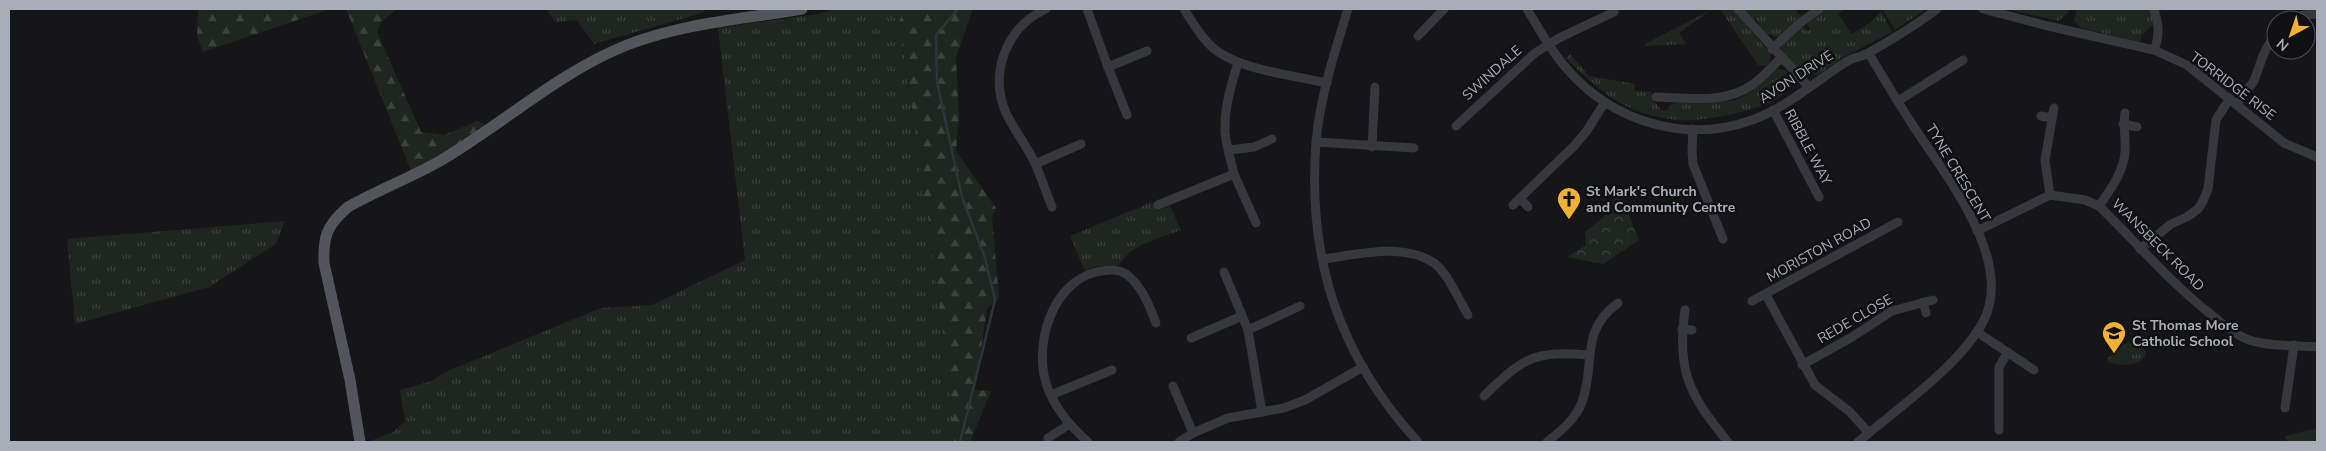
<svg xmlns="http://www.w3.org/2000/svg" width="2326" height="451" font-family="'Nunito Sans',sans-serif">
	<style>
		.grass { fill: url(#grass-tufts) }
		.forest { fill: url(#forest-firs) }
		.park { fill: url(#park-crowns) }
		.garden { fill: #1e261f }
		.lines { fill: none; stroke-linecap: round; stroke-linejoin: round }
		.stream { stroke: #2c353c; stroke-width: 2.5 }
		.minor { stroke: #37383d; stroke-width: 9 }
		.major { stroke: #53555c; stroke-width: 11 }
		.labels { text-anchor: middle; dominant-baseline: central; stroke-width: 5; stroke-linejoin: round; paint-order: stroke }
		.street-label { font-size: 14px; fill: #a8adb8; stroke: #111113 }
		.poi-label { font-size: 14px; font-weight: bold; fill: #a8adb8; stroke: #111113; text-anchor: start }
	</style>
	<defs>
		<pattern id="grass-tufts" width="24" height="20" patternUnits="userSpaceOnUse" patternTransform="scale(1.25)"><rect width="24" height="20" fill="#1e261f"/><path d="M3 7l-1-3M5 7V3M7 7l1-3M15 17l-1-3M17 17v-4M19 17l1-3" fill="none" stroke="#3c433d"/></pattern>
		<pattern id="forest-firs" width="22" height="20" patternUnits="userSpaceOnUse" patternTransform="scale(1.25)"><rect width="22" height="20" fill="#1e261f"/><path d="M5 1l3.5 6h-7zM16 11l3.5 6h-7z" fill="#3c433d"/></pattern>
		<pattern id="park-crowns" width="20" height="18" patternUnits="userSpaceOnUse" patternTransform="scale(1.25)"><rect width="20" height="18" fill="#1e261f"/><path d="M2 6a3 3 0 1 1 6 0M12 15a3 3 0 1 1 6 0" fill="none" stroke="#3c433d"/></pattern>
	</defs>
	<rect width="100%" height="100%" fill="#161618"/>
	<g class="grass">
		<polygon points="546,9 703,9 705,12 594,44 577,20 555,22"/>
		<polygon points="835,9 904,9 899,22 926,202 952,403 952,442 368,442 393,432 405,421 400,390 432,381 443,373 601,308 652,305 745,260 718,28 818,14"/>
		<polygon points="1712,9 1679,33 1686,44 1645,46 1645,44"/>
		<polygon points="1720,9 1733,9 1771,54 1770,63 1765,66 1758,65"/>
		<polygon points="1742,9 1795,9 1802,18 1778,38 1769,34 1766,37 1758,28 1759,23 1756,20 1751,20"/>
		<polygon points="1825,9 1845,9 1838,14 1852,34 1871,22 1881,11 1892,32 1842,58 1818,75 1801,72 1781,50 1782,45 1801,27 1804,27 1807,31 1810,29 1807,24 1808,21"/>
		<polygon points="1882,9 1926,9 1895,30"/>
		<polygon points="2005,9 2069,9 2068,13 2058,21"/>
		<polygon points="2077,9 2150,9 2154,24 2141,36 2140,42 2081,28 2074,21"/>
		<path d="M1570 54 1589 76 1635 84 1634 91 1652 92 1653 102 1656 103 1661 110H1667L1669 106C1680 97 1718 104 1735 100 1751 95 1763 81 1775 69L1786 70C1813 104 1713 119 1692 120 1681 121 1669 119 1658 117 1619 109 1593 85 1566 58Z"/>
		<path d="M1152 202 1157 211 1170 206 1181 230C1159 239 1132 243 1119 265L1097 266 1085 271 1070 236Z"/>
		<polygon points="285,221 276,244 209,287 75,324 67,239"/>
		<path d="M2129 341H2135L2145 349 2146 355C2139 367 2121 366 2108 362V358Z"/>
	</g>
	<g class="forest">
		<polygon points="198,9 330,9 203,52 197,36"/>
		<polygon points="346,9 397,9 381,22 377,32 421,132 444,135 477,121 487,125 445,154 411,171"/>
		<polygon points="904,9 973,9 956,57 959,116 956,151 996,208 992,217 999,298 987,309 975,390 991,391 970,442 952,442 952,403 926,202 899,22"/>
	</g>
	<polygon class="park" points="1619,191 1639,240 1603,264 1567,257 1586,245 1585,232 1605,216"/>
	<polygon class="garden" points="2317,428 2317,442 2287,442 2285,436"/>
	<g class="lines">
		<polyline class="stream" points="958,9 936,35 937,82 962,197 985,258 995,300 960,442"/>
		<g class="minor">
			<path d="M1046 9C1006 27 989 73 1006 113 1014 130 1027 146 1035 163 1041 177 1046 192 1052 207"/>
			<polyline points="1087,9 1108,67 1147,51"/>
			<path d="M1184 9C1192 22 1200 36 1211 46 1234 69 1295 76 1327 83"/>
			<path d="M1348 9C1335 51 1320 97 1316 142 1307 259 1339 356 1418 442"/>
			<path d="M1527 9C1539 29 1551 51 1567 69 1613 122 1686 144 1752 120 1786 108 1816 81 1846 62 1853 57 1863 57 1870 52 1893 39 1916 25 1937 9"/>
			<polyline points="1738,9 1809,87"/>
			<polyline points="1983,9 2048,26 2154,50 2187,65 2284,143 2317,157"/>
			<polyline points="2292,20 2303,15 2317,14"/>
			<polyline points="1418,36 1444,9"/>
			<polyline points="1772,49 1800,23 1819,9"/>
			<path d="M2154 50C2160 35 2159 25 2154 9"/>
			<polyline points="1108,67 1127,115"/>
			<path d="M1656 97C1688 98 1725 104 1752 85 1763 77 1772 67 1781 58"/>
			<polyline points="1898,101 1963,60"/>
			<polyline points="2237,104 2254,81 2264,53 2276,32"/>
			<polyline points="1773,110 1819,197"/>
			<polyline points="2041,116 2052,118"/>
			<polyline points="2123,124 2137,127"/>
			<polyline points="1456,126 1535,53 1559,38 1614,12"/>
			<polyline points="1693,129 1692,151 1693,164 1723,239"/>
			<polyline points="1316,142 1414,148"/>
			<polyline points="1372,147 1375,87"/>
			<polyline points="1229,150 1254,147 1272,139"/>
			<polyline points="1035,164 1081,144"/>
			<polyline points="1234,174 1256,223"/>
			<polyline points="2050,195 2045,160 2054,108"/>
			<polyline points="1520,198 1528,207"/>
			<path d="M1158 205 1234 174C1231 160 1226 146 1225 132 1224 109 1231 85 1238 63"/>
			<polyline points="1513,205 1574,146 1586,132 1605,102"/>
			<path d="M2099 206C2110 190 2123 173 2125 153 2126 139 2123 126 2125 113"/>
			<path d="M1977 231 2050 195 2085 200 2099 206C2136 242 2168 280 2208 312 2221 323 2234 334 2249 340 2270 347 2296 345 2317 347"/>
			<polyline points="2140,249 2171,224 2187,217 2198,209 2203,201 2208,189 2216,120 2230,98"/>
			<path d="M1323 259C1356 255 1403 242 1434 263 1447 272 1459 300 1468 315"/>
			<polyline points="1224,272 1248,330 1262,412"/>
			<polyline points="1766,295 1815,385 1850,412 1869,433"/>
			<polyline points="1752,301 1898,222"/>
			<polyline points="1923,302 1926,313"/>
			<path d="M1685 310C1676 371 1690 396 1728 442"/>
			<polyline points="1682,329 1692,330"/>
			<polyline points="1248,330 1300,306"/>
			<polyline points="1977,332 2034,370"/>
			<polyline points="1191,338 1242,316"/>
			<polyline points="1802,365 1852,337 1892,311 1933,300"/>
			<polyline points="1173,386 1193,433"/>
			<polyline points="1051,395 1112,370"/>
			<path d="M1484 396C1523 358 1534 350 1589 355"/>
			<polyline points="2285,408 2294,345"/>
			<polyline points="1999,430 1999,367 2008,352"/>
			<polyline points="1048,442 1048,438 1070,424"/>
			<path d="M1088 442C1071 427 1053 406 1046 383 1034 344 1052 283 1096 272 1106 270 1117 268 1126 274 1142 286 1149 305 1156 323"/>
			<polyline points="1179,442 1193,433 1228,418 1284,408 1305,400 1363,367"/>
			<path d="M1547 442C1561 431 1576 419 1582 402 1596 364 1579 331 1618 303"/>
			<path d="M1858 442C1897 409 1959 366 1983 322 2016 260 1944 174 1912 124 1897 101 1883 77 1869 54"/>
		</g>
		<path class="major" d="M360 442 350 380 324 263C323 236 327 225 348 207 378 190 410 178 440 161 503 124 559 72 627 45 683 23 743 19 802 9"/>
	</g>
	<defs>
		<g id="church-pin" transform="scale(1.25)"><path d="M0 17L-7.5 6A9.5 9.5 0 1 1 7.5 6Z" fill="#f2b134" stroke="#111113"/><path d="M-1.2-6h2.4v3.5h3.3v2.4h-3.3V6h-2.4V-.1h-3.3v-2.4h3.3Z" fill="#111"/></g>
		<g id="school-pin" transform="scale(1.25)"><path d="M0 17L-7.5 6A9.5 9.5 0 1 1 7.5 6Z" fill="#f2b134" stroke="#111113"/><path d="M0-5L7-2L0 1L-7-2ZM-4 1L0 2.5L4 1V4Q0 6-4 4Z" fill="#111"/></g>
	</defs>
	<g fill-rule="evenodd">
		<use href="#church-pin" x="1569" y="199"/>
		<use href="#school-pin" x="2114" y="333"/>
	</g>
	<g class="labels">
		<g class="street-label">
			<text transform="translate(1492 73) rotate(-42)">SWINDALE</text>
			<text transform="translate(1796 77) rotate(-33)">AVON DRIVE</text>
			<text transform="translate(2233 86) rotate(37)">TORRIDGE RISE</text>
			<text transform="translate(1808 147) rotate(62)">RIBBLE WAY</text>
			<text transform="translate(1958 173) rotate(59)">TYNE CRESCENT</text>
			<text transform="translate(2158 245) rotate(45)">WANSBECK ROAD</text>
			<text transform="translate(1819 250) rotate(-29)">MORISTON ROAD</text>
			<text transform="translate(1855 319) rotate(-30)">REDE CLOSE</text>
		</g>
		<g class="poi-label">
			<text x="1586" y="191">St Mark's Church<tspan x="1586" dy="16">and Community Centre</tspan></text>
			<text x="2132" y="325">St Thomas More<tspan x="2132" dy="16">Catholic School</tspan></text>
		</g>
	</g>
	<rect width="2326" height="451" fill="none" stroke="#a8adb8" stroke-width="20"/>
	<g transform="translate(2291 35) rotate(220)"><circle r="24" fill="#111113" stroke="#4d4f55"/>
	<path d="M0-4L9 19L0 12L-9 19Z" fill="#f2b134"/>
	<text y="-8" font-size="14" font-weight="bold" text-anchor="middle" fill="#a8adb8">N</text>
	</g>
</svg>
